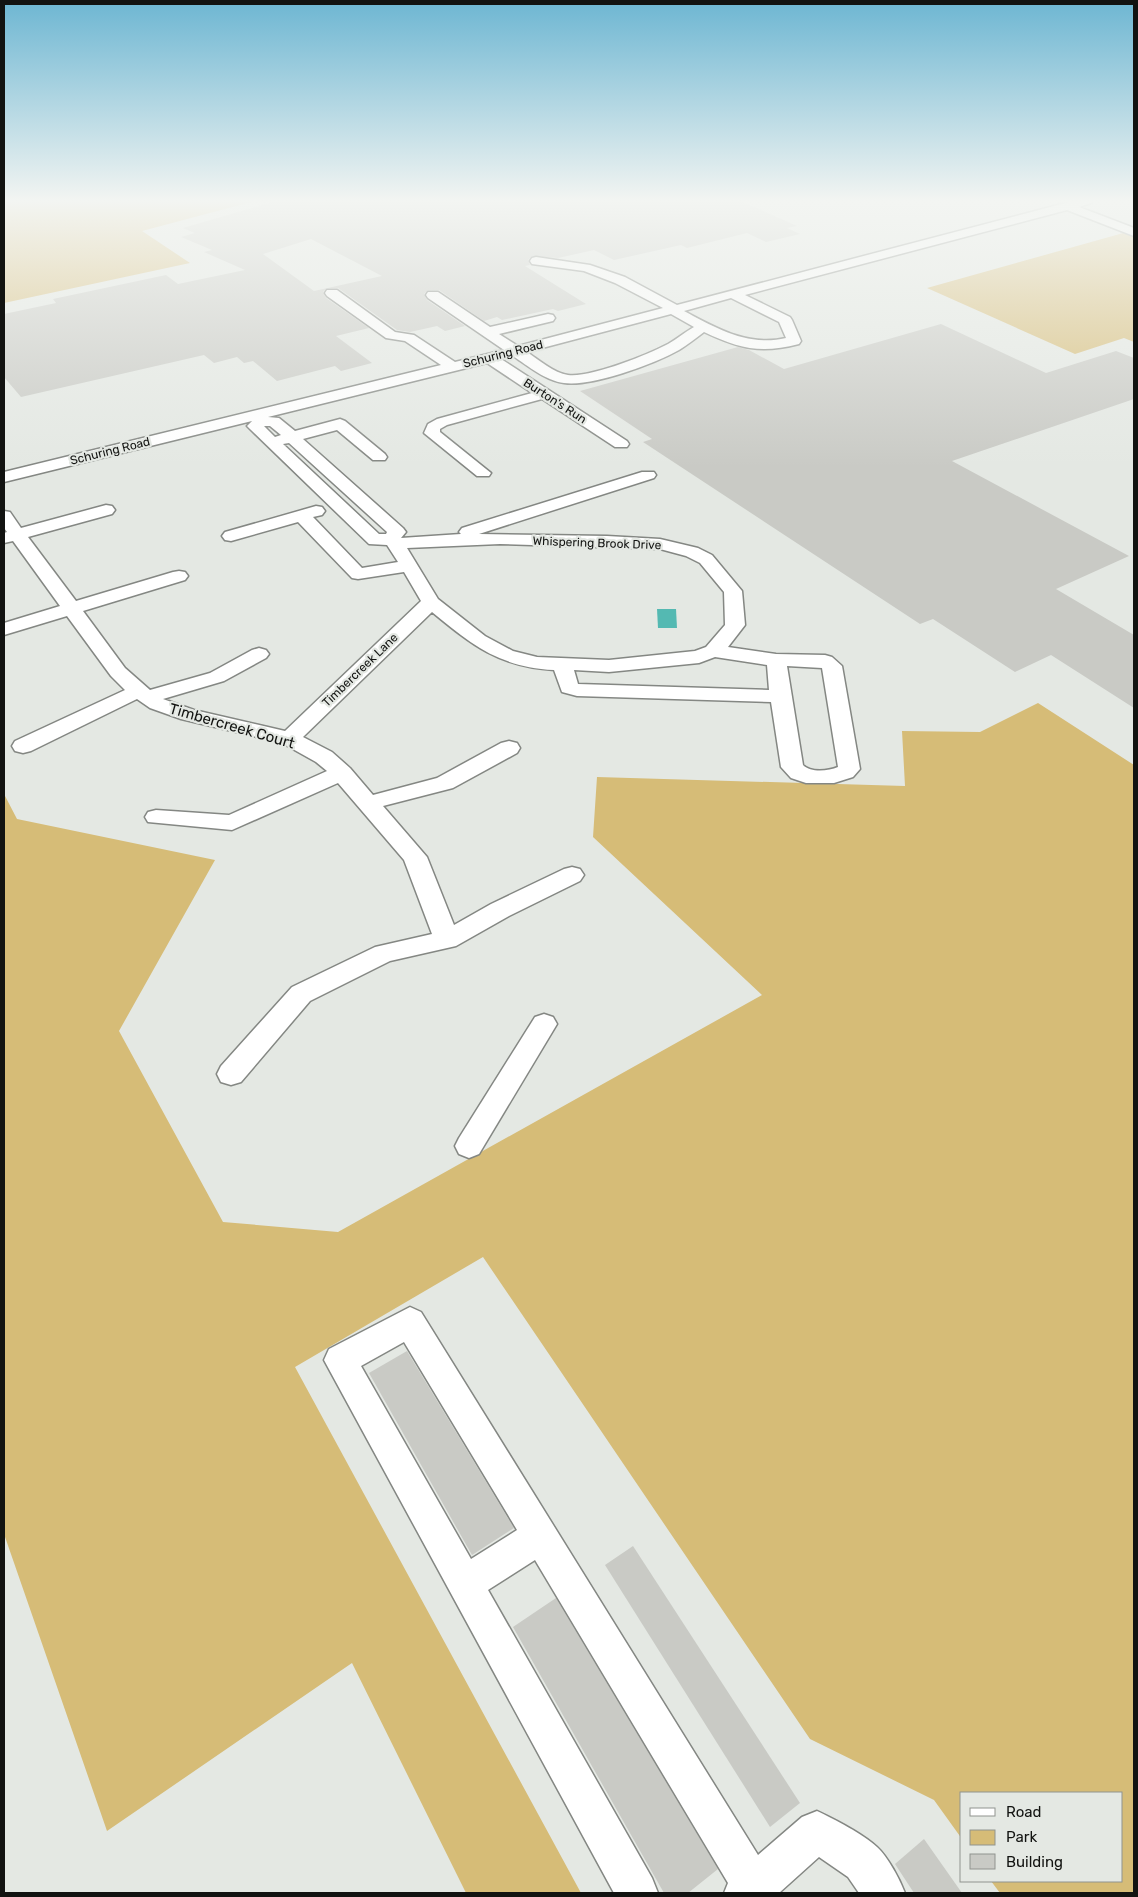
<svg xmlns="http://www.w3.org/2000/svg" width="1138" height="1897" font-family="Rubik,sans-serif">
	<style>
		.green { fill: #d6bc77 }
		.water { fill: #54b9b2 }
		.building { fill: #c9cac5; fill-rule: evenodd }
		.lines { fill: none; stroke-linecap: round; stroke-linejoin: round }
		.minor-casing { stroke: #848783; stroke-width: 3 }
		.minor { fill: #fff; fill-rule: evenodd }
		.labels { text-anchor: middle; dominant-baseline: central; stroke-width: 4.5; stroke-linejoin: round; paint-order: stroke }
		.far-street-label { font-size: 12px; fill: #121311; stroke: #e4e8e3 }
		.street-label { font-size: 15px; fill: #121311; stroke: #e4e8e3 }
	</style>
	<rect width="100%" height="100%" fill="#e4e8e3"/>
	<g class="green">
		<polygon points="4,201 255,201 142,231 190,263 4,303"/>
		<polygon points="1134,230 1134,342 1124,338 1075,354 927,288"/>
		<polygon points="1038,703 1134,765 1134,1893 1000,1893 991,1881 1122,1881 1122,1793 962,1793 962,1839 934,1800 810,1739 483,1257 295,1367 581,1893 466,1893 352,1663 107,1831 4,1534 4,794 17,819 215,860 119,1031 223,1222 338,1232 762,995 593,837 597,777 905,786 902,731 980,732"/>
	</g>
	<polygon class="water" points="657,609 676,609 677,628 658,628"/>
	<g class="building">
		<path d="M276 201H741L797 226 787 228 800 234 766 242 747 233 687 248 681 245 614 260 594 250 558 258 532 256 528 260 530 265 525 266 586 304 558 311 553 309 502 320 497 317 484 321 439 290H428L424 294 427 300 465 326 445 331 437 326 410 332 397 330 338 288H327L323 292 326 298 369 328 336 336 372 363 341 371 335 366 277 381 253 361 244 363 237 357 214 363 204 355 21 397 4 377V314L56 303 53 299 166 275 178 284 245 270 204 252 212 250 181 237 195 233 183 228ZM311 239 382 276 314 291 263 254Z"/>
		<polygon points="941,324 1046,373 1116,351 1134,358 1134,399 952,461 1129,556 1056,589 1134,635 1134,708 1051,655 1015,672 933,619 920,624 643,442 652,439 580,391 738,347 749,350 784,369"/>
		<polygon points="407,1351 514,1528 472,1555 369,1373"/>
		<polygon points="633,1546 800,1803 770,1827 605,1565"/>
		<polygon points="556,1598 718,1869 688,1893 664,1893 513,1627"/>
		<polygon points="924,1839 962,1893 914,1893 895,1864"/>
	</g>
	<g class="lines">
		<g class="minor-casing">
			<g id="minor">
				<path d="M1073 201H1093L1091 203 1079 207 1134 228V236L1067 210 745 295 790 317 792 320 801 341 799 344C761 354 740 349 704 332 696 338 687 345 679 350 654 364 592 387 564 383 546 381 528 366 513 356L501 359 627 441 629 444 627 447H615L542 399 447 425 440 429V432L491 473 489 476H477L424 433 428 424 437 419 532 393 487 363 268 417 279 418 295 431 340 419 345 421 385 454 387 457 385 460H373L337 430 303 439 403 528 406 532 401 538 461 534 459 532 462 528 642 472H654L656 475 654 478 479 534 607 536 660 539 698 548 712 555 742 591 745 625 728 647 776 654 825 655 832 657 842 666 860 769 853 777 834 783H806L791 778 781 767 771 702 577 696 562 692 554 670C499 667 472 645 432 612L303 737 332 752 350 768 373 795 437 778 501 743 509 741 517 743 520 748 517 753 453 788 383 806 427 857 454 925 491 904 564 869 572 867 580 869 584 875 580 881 509 916 456 946 390 961 310 1001 241 1082 231 1085 221 1082 217 1074 221 1066 292 987 375 947 432 934 404 860 338 783 232 830 148 822 145 817 148 812 156 810 229 815 327 771 316 762 282 743 181 719 150 708 137 699 31 751 23 753 15 751 12 746 15 741 125 690 111 676 67 616 4 635V623L60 606 13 541 4 543V533L7 532 4 528V511L10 512 21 528 106 505 112 506 115 510 112 514 28 537 76 601 173 572 179 571 185 572 188 576 185 580 83 611 125 668 150 690 210 673 252 650 259 648 266 650 269 654 266 658 224 681 163 699 194 710 285 731 421 601 404 572 358 579 352 578 298 522 231 541 225 540 222 536 225 532 316 506 322 507 325 511 322 515 313 517 362 568 398 562 387 545 369 544 250 429 247 426 252 421 4 482V472L441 365 405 341 386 338 327 296 325 293 327 290H337L395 332 414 335 455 362 504 350 428 298 426 295 428 292H438L490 327 548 314 553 315 555 318 553 321 499 334 518 346 663 308 615 283 584 271 532 264 530 261 532 258 536 257 590 265 625 277 677 305ZM731 298 779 322 786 338C748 347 716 328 684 311ZM671 314 694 327C685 332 677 339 668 344 647 355 590 378 568 375 554 373 539 360 527 352ZM264 426H270L281 435 275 437ZM289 443 387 532 386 534H379L283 444ZM500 544 660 549 686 556 700 563 724 592 725 625 706 647 695 651 609 660 537 657 513 651 485 636 438 599 407 548ZM715 657 767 665 769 690 578 684 574 670 609 672 699 663ZM787 666 822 668 838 767C828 771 811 773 803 765Z"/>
				<polygon points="544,1014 553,1017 557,1024 479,1154 469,1158 459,1154 455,1146 459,1138 535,1017"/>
				<path d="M410 1307 421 1312 758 1855 802 1817 817 1811C834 1819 863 1834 877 1847 888 1857 900 1880 905 1893H859L848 1877 819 1857 779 1893H724L728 1883 535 1560 488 1590 652 1878 658 1893H614L324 1360 329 1349ZM404 1342 517 1530 471 1559 361 1366Z"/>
			</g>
		</g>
		<use href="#minor" class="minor"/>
	</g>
	<linearGradient id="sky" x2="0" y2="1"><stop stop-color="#6db6d2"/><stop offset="0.43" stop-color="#f3f5f2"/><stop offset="1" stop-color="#f3f5f2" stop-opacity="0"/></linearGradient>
	<rect width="1138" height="467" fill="url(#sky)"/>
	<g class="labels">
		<g class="far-street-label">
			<text transform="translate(503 354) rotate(-14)">Schuring Road</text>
			<text transform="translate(555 401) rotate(33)">Burton's Run</text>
			<text transform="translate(110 451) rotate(-14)">Schuring Road</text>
			<text transform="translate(597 543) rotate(2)">Whispering Brook Drive</text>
			<text transform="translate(360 670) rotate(-44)">Timbercreek Lane</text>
		</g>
		<g class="street-label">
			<text transform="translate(232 726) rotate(16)">Timbercreek Court</text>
		</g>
	</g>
	<rect width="1138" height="1897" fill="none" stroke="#121311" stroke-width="10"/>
	<rect x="960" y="1792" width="162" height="90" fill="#e4e8e3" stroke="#90938f"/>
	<rect x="970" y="1808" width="25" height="8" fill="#ffffff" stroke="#90938f"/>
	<text x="1006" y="1817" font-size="15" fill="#121311">Road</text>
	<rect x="970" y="1830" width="25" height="15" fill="#d6bc77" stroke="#90938f"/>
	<text x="1006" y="1842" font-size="15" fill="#121311">Park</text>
	<rect x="970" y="1854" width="25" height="15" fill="#c9cac5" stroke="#90938f"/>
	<text x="1006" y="1867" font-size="15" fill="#121311">Building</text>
</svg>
